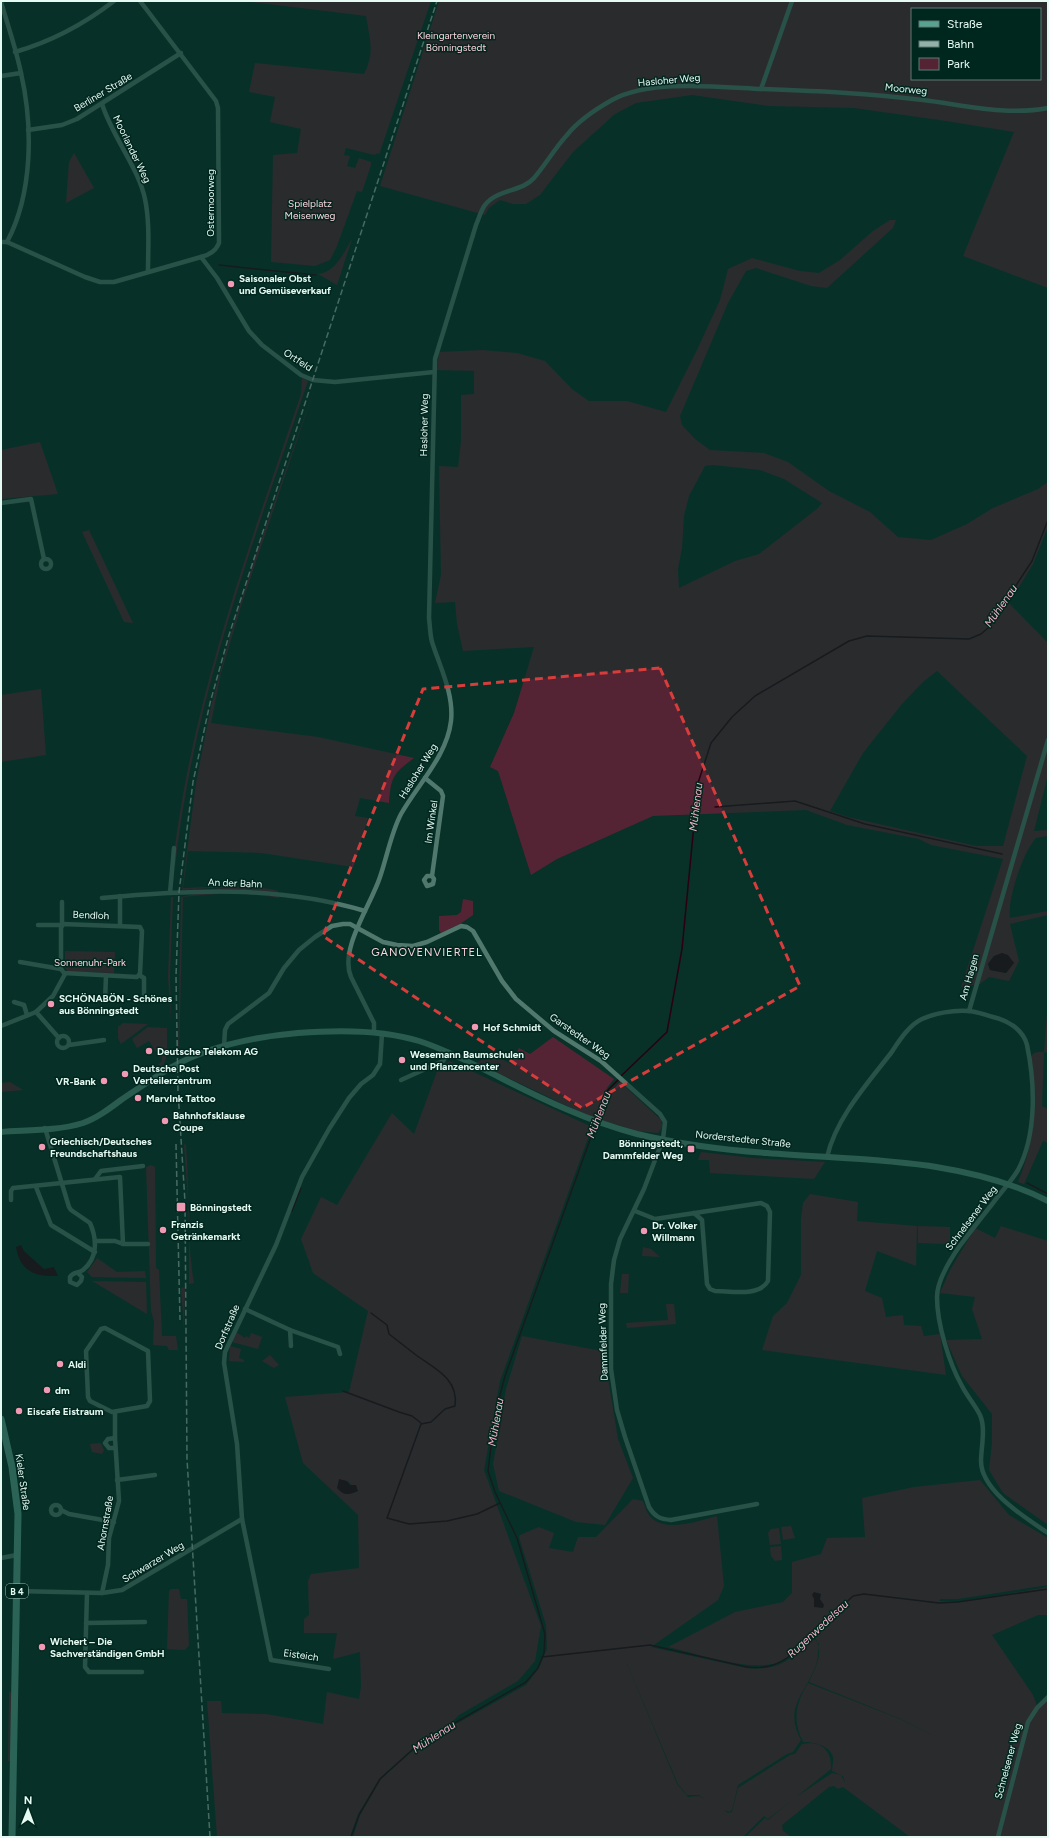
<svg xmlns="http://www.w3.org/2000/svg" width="1049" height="1838" font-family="Figtree,sans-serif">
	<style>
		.green { fill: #542434; fill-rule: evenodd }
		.water { fill: #2b0010 }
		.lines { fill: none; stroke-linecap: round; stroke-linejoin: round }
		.stream { stroke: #2b0010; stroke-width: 1.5 }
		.minor { stroke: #51786d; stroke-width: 4.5 }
		.secondary { stroke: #558e7e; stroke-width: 6 }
		.primary { stroke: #58a38f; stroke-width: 7 }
		.rail { stroke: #94b1a9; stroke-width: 1.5; stroke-dasharray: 6 3; stroke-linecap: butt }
		.marked { fill: none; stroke: #d83d3c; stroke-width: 3; stroke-dasharray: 8 5; stroke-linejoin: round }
		.poi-dot { fill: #f19ab4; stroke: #00271e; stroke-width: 1.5 }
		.labels { text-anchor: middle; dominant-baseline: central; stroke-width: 3; stroke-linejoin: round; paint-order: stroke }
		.shield { fill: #00271e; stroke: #a0bbb3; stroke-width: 1 }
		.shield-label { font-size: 9px; font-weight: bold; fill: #e5faf3 }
		.park-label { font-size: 10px; fill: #fed2dd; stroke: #00271e }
		.street-label { font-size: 10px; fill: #e5faf3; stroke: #00271e }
		.poi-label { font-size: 10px; font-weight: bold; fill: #e5faf3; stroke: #00271e; text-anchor: start }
		.water-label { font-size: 11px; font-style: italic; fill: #f6b5c7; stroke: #00271e }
		.neighbourhood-label { font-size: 11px; letter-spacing: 1px; fill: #f9d7df; stroke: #00271e }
	</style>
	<rect width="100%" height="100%" fill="#083128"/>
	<g class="green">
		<path d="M243 1H431L379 155 378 153 374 155 346 148 344 155 350 156 347 166 355 168 359 158 371 162V165L362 192 357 191 337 246 330 260 315 266 271 262 273 155 297 153 301 129 270 122 275 97 249 92 255 63 364 74C375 52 370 40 366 16Z"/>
		<path d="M439 1H1048V288L963 256 1014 132 946 121 854 108 769 106 692 95 636 103 615 114 573 152 540 195 526 204H513L500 200 489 208 485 215 380 186ZM912 9H1040V79H912Z"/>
		<polygon points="74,153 94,188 66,203 69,162"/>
		<path d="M890 220H896L893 228 827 288 811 286 756 268 746 271 728 303 680 416 682 425 695 439 710 450 764 453 788 462 829 491 870 512 898 537 931 540 967 524 993 508 1038 489 1048 482V527L1033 564 1009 603 1048 643V775L1034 831 1048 830V836L1036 838C1023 852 1007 899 1010 918L1048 911V915L1010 924 1019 961 1009 981 989 977 980 984 961 987 1003 859 931 845 919 839 847 825 806 810 653 816 557 859 531 875 498 771 490 767 514 713 534 647 463 651 457 624 455 602 435 603 441 575 439 466 458 467 461 441V395L474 394V371L437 370 439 352 483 350 517 353 545 361 572 389 589 401H627L666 412 697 350 720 300 728 269 752 258 800 271 819 273 840 260 873 231ZM713 465 760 470 784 479 822 503 818 508 759 554 735 561 679 588 678 569 682 548 684 516 689 496 705 466ZM937 671 1027 756 1003 846H976L848 817 830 811 863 753 902 704 923 682ZM994 956 1014 962V963L1006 973 990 970 988 964Z"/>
		<path d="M352 239 337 285 318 274C336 272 344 252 352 239Z"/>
		<path d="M302 378 308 381C254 541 193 699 175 867L174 855C193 696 250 545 301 394Z"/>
		<path d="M316 384 242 603 221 673 211 723 318 737 414 758C394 773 391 776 389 803L360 798 355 816 368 818 353 867 261 853 188 851 183 888C198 887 272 885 279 892L210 888 182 890 196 783 211 706 230 636 255 557Z"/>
		<polygon points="40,442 58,494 1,499 1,450"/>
		<polygon points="89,530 133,623 124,622 82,532"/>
		<polygon points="41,689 46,755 1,762 1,695"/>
		<path d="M209 891 279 896V898C247 892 215 893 183 897L179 1054 178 1055 181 897Z"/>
		<polygon points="171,897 173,897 170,977 171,1022 168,977"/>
		<polygon points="463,899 473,901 473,915 460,924 441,933 439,930 439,916 457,915 461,912"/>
		<polygon points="65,951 115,952 114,973 68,972 65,968"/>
		<path d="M1048 1001V1053L1044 1052 1042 1106 1048 1109V1143L1043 1141 1024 1184 1018 1182C1036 1138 1037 1104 1031 1057 1034 1051 1038 1052 1044 1052Z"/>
		<polygon points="123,1023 148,1024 121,1044 118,1038 118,1027"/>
		<polygon points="148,1027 167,1028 167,1055 163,1067 158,1065 162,1061 162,1057 159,1057 149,1041 137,1048 132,1039"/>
		<polygon points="553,1037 614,1079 607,1088 596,1118 586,1115 477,1063 489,1053 511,1064 519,1048 530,1054"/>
		<path d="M450 1061 592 1127 500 1381 484 1470 541 1626 535 1661 518 1681 459 1715 451 1723 419 1743 380 1778 358 1814 350 1837H217L207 1701H221L222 1713 266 1714 323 1724 327 1692 359 1699 361 1687 360 1652 333 1659 337 1633H304V1619L309 1615 308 1581 311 1574 359 1568 358 1515 303 1463 285 1397 349 1392 368 1311 313 1273 301 1239 321 1197 337 1205 392 1113 414 1134 439 1066ZM347 1481 358 1491 349 1494 342 1493Z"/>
		<polygon points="10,1082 23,1090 1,1092 1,1083"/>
		<path d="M620 1082 660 1119C663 1124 663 1128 658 1133L637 1131 602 1120 603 1116 601 1115 609 1094Z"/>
		<path d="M184 1144 186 1145C190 1190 186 1238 194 1283L189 1284V1214Z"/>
		<polygon points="701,1152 753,1158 825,1162 814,1179 710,1173 709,1160 698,1160"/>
		<polygon points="151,1165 155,1167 156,1268 159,1270 162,1336 176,1336 178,1350 169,1350 167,1346 153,1345 154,1321 151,1311 146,1167"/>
		<polygon points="810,1194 858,1202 857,1221 917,1226 916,1266 877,1251 865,1291 882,1298 886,1317 903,1315 904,1325 921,1326 924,1336 940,1334 946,1375 762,1350 773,1316 787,1303 801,1275 801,1218 803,1203"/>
		<polygon points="918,1226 950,1227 950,1244 918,1243"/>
		<polygon points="1001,1226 1048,1241 1048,1525 1003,1493 989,1470 992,1443 992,1414 962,1376 946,1340 982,1339 972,1309 975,1297 940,1293 950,1270 975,1228 995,1238"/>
		<polygon points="643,1247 651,1249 660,1257 642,1256"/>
		<polygon points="97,1258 117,1272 145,1271 146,1278 92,1277 87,1272"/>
		<polygon points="622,1274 629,1274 628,1293 620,1293"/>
		<polygon points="92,1281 146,1282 147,1314"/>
		<polygon points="185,1287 184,1328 184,1329 181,1288"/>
		<polygon points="666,1304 674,1304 676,1324 627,1328 626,1323 668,1320"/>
		<polygon points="236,1332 245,1338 246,1336 249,1338 251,1333 262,1337 258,1349 232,1342"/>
		<polygon points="522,1336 607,1352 608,1378 618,1439 633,1478 605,1525 576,1522 499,1491 493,1464 506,1389"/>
		<polygon points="230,1346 241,1349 239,1358 244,1360 244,1362 229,1361"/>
		<polygon points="270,1355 279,1365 274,1368 262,1361"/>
		<polygon points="101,1443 104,1450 102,1454 92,1452 90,1444"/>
		<path d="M980 1480 1009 1515 1048 1538V1585L958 1599H940L939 1601 959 1602 1048 1587V1615H1038L992 1635 1033 1695 1038 1708 1048 1699V1837H910L843 1787 838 1789 834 1786 829 1787 782 1825 783 1831 791 1837H745L765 1818 768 1820 791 1801 768 1819 764 1816 743 1837H353L360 1815 381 1779 420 1744 526 1685 539 1668 547 1649 546 1625 519 1537 520 1535 539 1527 554 1533 549 1548 573 1552 578 1537H596L633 1499 643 1501C645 1505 646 1511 649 1515 663 1534 698 1521 717 1516L724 1586 718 1600 651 1647 746 1668C782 1671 789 1660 813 1637L819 1644C818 1651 818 1659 816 1665 806 1693 783 1707 801 1740L793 1752 787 1754 738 1785 732 1810 729 1812 724 1810 728 1813 732 1812 738 1788 790 1755 795 1754 802 1744C821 1740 832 1750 831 1769L796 1797 832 1773 841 1775 845 1783 843 1776 832 1771C832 1767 834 1761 833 1757 830 1745 813 1742 803 1742 792 1721 796 1702 808 1683L900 1719 938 1738 901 1719 809 1682C816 1667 825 1651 814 1636L831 1619 830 1617C817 1630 798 1653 782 1661 753 1674 699 1654 668 1647L735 1612 783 1602 792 1593V1562L821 1554 827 1538 865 1537 862 1498 914 1487ZM622 1652 678 1784 687 1795H699L705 1799 699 1796 688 1797 677 1784Z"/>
		<polygon points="791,1526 795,1538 783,1540 781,1527"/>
		<polygon points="779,1528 781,1544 770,1545 768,1533 771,1529"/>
		<polygon points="781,1546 782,1560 775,1561 771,1556 770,1547"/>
		<polygon points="171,1589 179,1589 181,1599 187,1599 189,1645 185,1650 167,1649 169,1591"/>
		<polygon points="9,1690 11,1693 11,1761 8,1761"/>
	</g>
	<g class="water">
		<polygon points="1002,953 1008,955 1014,963 1006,973 990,970 988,964 994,956"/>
		<path d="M21 1245 24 1251 44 1269 54 1267 58 1276C36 1277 20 1272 16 1247Z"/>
		<path d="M339 1479 347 1481 350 1485H356L358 1491C349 1495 344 1496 337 1488Z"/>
		<polygon points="814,1592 821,1594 820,1599 824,1605 823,1608 814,1607 814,1599 812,1595"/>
	</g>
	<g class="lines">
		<g class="stream">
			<polyline points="219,265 266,270"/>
			<polyline points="266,270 316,275"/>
			<polyline points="715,807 795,801 865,824 1002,854"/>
			<polyline points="621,1076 667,1032 682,949 698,783 711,743 732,717 755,696 849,641 867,636 969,639 981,634 988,628 1032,561 1048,520"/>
			<polyline points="597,1119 608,1090 619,1079"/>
			<polyline points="1027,1183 1048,1194"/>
			<polyline points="292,1211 301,1188"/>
			<path d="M371 1313 387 1325 389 1334C398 1341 407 1348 416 1355 434 1368 459 1379 455 1406L445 1409 431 1422 421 1424 387 1518 409 1524 447 1521 477 1514 500 1503"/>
			<polyline points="343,1391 399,1412 412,1416 421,1423"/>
			<path d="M542 1657 650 1645 747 1667C764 1669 777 1666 791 1655L853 1596 864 1594 939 1603 958 1602 1048 1589"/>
			<polyline points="351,1837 359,1815 380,1779 420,1743 526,1682 538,1668 544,1653 545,1634 517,1538 495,1492 488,1471 495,1414 505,1376 596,1123"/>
		</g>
		<g class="minor">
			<path d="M1 2C8 26 16 49 21 73 33 126 33 193 7 242"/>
			<path d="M15 52C53 41 83 25 114 1"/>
			<polyline points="1,76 21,73"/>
			<polyline points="761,89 792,1"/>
			<path d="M102 104C112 136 139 169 145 199 150 223 148 248 148 272"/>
			<polyline points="28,130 62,125 77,119 181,53"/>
			<path d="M1 242H7L85 277 100 282H114L201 257C209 255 216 251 219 243L218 108 216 101 140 1"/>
			<polyline points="201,257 217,278 249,331 262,345 301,375 313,380 335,382 434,372"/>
			<polyline points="1,503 31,499 44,559"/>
			<circle cx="46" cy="564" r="5"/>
			<polyline points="425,778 441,791 443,796 432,876 427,876 424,880 427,886 433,884 434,879 432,876"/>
			<polyline points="170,893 174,848"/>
			<path d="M102 898C192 890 277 885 365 911"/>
			<polygon points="63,924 140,927 142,931 140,974 137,977 64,973 61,969 61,928"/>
			<polyline points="38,925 62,925 62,902"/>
			<polyline points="120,925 120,896"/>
			<polyline points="20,962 61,969"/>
			<polyline points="139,975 144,978 144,999"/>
			<polyline points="105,1001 106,976"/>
			<polyline points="14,1002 24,1005 27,1015"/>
			<polyline points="969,1011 1048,740"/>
			<polyline points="36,1012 59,1038"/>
			<polyline points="1,1026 36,1012 53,996 65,974"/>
			<path d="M374 1033V1023L351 977C339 949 371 905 380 877 387 857 391 833 401 814 418 784 447 756 451 721 454 694 440 667 432 642 430 634 430 626 429 618L435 359 476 225C479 218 481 210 485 205 497 189 522 192 534 178 546 164 555 148 567 135 578 121 596 109 612 100 649 79 719 87 762 89 815 91 869 93 923 100 964 105 1007 116 1048 108"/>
			<circle cx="63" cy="1042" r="6"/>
			<polyline points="69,1045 104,1040"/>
			<path d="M224 1046 225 1030 228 1024 269 993 284 968 299 950 315 937 332 926 343 924H350L383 942 397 945 413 946 427 942 461 926 467 927 473 931 502 981 516 999 554 1031 601 1061 660 1114 665 1122 663 1139 644 1189 620 1239 614 1260 611 1284V1369L617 1410 625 1437 649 1507C655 1517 660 1519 671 1520L757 1504"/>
			<polyline points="401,1080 443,1061 449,1052"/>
			<path d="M45 1128 69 1207 71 1210 90 1223C97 1239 98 1258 83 1270 78 1274 74 1271 70 1277V1282L77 1285 81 1281 82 1277 78 1273"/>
			<path d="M827 1157C836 1118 867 1084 891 1053 899 1041 909 1025 922 1019 935 1013 954 1010 968 1011 976 1011 985 1015 993 1017 1007 1020 1023 1029 1027 1045 1035 1083 1037 1134 1018 1170 1011 1182 1001 1192 993 1203 981 1218 970 1232 959 1247 950 1260 937 1281 937 1297 937 1324 949 1363 962 1386 967 1396 975 1405 980 1415 986 1429 981 1447 981 1461 981 1491 1026 1518 1048 1533"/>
			<polyline points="95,1179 101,1171 143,1166"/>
			<polyline points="36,1187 51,1225 95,1252"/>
			<polyline points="11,1200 11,1191 13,1188 120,1177 123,1244 115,1241 95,1241"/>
			<path d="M635 1211 655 1219 761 1203 767 1206 770 1212 768 1281C759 1297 731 1291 715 1291L710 1289 707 1284 702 1220 694 1213"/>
			<polyline points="123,1244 148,1244"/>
			<polyline points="245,1309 290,1330 338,1347 340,1354"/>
			<polygon points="105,1328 148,1351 150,1401 147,1406 112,1412 90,1401 88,1397 86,1351 101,1329"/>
			<polyline points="290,1330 291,1346"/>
			<polyline points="115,1412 115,1438"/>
			<polyline points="117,1480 155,1475"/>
			<circle cx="56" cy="1510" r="5"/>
			<polyline points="61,1510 69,1514 114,1522"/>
			<polyline points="1,1558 17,1555"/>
			<polyline points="17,1591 102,1593 122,1590 242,1519"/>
			<polyline points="87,1593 85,1667 89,1672 142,1672"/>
			<polyline points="102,1593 108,1565 109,1538 119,1501 115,1438 108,1439 105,1443 109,1448 114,1448"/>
			<polyline points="86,1623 145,1622"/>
			<polyline points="329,1669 271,1660 242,1519 237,1444 224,1363 225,1352 276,1245 302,1177 329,1129 349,1098 361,1084 373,1075 380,1064 382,1034"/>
			<polyline points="998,1837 1028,1722 1037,1708 1048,1697"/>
		</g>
		<path class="secondary" d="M1 1132C28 1130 57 1131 83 1123 97 1118 109 1109 121 1100 134 1091 148 1082 162 1073 202 1047 252 1037 298 1033 335 1030 384 1030 419 1041 447 1050 473 1064 499 1077 544 1100 588 1121 637 1134 679 1144 724 1150 767 1153 862 1161 961 1157 1048 1201"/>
		<polyline class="primary" points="1,1419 12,1467 18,1514 12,1837"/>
		<g class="rail">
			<polyline points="176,1144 180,1320"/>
			<polyline points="210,1837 187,1459 185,1202 178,1091 176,976 179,892 193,782 210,703 229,635 437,1"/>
		</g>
	</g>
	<path d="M0 0H1049V1838H0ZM660 668 800 986 582 1108 323 936 423 689Z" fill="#083128" fill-opacity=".55" fill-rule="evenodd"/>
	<path class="marked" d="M660 668 800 986 582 1108 323 936 423 689Z"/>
	<g class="poi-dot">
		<circle cx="231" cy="284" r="4"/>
		<circle cx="51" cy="1004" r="4"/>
		<circle cx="475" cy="1027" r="4"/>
		<circle cx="149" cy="1051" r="4"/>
		<circle cx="402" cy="1060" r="4"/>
		<circle cx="125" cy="1074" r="4"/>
		<circle cx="104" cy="1081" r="4"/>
		<circle cx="138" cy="1098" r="4"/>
		<circle cx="165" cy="1121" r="4"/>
		<circle cx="42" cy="1147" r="4"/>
		<rect x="687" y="1145" width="8" height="8" rx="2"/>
		<rect x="176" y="1202" width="10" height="10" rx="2"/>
		<circle cx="163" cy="1230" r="4"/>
		<circle cx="644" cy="1231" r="4"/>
		<circle cx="60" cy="1364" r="4"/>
		<circle cx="47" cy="1390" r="4"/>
		<circle cx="19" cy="1411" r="4"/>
		<circle cx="42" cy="1647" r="4"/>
	</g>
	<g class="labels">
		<rect class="shield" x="6" y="1584" width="22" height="14" rx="3"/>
		<g class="shield-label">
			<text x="17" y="1591">B 4</text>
		</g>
		<g class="park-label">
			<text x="456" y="35">Kleingartenverein<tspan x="456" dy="12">Bönningstedt</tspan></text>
			<text x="310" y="203">Spielplatz<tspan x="310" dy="12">Meisenweg</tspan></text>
			<text x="90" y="962">Sonnenuhr-Park</text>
		</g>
		<g class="street-label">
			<text transform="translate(669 80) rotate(-5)">Hasloher Weg</text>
			<text transform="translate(906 89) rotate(6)">Moorweg</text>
			<text transform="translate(103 92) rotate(-31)">Berliner Straße</text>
			<text transform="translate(132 149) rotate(64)">Moorlander Weg</text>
			<text transform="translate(210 203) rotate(-90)">Ostermoorweg</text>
			<text transform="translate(298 360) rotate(33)">Ortfeld</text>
			<text transform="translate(424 425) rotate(-89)">Hasloher Weg</text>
			<text transform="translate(418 771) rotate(-58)">Hasloher Weg</text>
			<text transform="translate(431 822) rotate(-82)">Im Winkel</text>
			<text transform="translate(235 883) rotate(2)">An der Bahn</text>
			<text transform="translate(91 915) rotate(2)">Bendloh</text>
			<text transform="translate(969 977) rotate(-74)">Am Hagen</text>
			<text transform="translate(580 1036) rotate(35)">Garstedter Weg</text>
			<text transform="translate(743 1139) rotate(6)">Norderstedter Straße</text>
			<text transform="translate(971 1218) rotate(-53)">Schnelsener Weg</text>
			<text transform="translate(227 1327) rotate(-67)">Dorfstraße</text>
			<text transform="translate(603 1342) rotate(-92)">Dammfelder Weg</text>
			<text transform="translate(23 1482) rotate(82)">Kieler Straße</text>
			<text transform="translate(105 1523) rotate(-80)">Ahornstraße</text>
			<text transform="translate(153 1562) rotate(-31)">Schwarzer Weg</text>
			<text transform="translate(301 1655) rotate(8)">Eisteich</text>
			<text transform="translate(1008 1761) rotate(-75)">Schnelsener Weg</text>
		</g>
		<g class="poi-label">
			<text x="239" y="278">Saisonaler Obst<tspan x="239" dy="12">und Gemüseverkauf</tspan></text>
			<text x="59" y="998">SCHÖNABÖN - Schönes<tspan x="59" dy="12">aus Bönningstedt</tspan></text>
			<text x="483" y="1027">Hof Schmidt</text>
			<text x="157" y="1051">Deutsche Telekom AG</text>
			<text x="410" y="1054">Wesemann Baumschulen<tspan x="410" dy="12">und Pflanzencenter</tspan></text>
			<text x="133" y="1068">Deutsche Post<tspan x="133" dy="12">Verteilerzentrum</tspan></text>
			<text x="96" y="1081" text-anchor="end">VR-Bank</text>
			<text x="146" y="1098">MarvInk Tattoo</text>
			<text x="173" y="1115">Bahnhofsklause<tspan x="173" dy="12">Coupe</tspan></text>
			<text x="50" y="1141">Griechisch/Deutsches<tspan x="50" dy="12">Freundschaftshaus</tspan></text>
			<text x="683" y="1143" text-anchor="end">Bönningstedt,<tspan x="683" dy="12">Dammfelder Weg</tspan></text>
			<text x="190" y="1207">Bönningstedt</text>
			<text x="171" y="1224">Franzis<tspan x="171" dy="12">Getränkemarkt</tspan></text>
			<text x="652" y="1225">Dr. Volker<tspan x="652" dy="12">Willmann</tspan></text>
			<text x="68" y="1364">Aldi</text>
			<text x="55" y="1390">dm</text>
			<text x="27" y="1411">Eiscafe Eistraum</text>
			<text x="50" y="1641">Wichert – Die<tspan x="50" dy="12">Sachverständigen GmbH</tspan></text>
		</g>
		<g class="water-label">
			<text transform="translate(1001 606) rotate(-55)">Mühlenau</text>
			<text transform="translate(696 807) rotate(-83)">Mühlenau</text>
			<text transform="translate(599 1115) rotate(-69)">Mühlenau</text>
			<text transform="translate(496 1422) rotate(-80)">Mühlenau</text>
			<text transform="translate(818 1629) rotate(-43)">Rugenwedelsau</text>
			<text transform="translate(434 1737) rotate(-33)">Mühlenau</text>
		</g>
		<g class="neighbourhood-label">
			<text x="427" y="952">GANOVENVIERTEL</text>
		</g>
	</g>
	<rect width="1049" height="1838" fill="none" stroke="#e5faf3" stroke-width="4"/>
	<rect x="911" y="8" width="130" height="72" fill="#00271e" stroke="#5c7b73"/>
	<rect x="919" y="21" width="20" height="6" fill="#58a38f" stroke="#5c7b73"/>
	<text x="947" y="28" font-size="12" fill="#e5faf3">Straße</text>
	<rect x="919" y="41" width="20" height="6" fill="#94b1a9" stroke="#5c7b73"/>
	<text x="947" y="48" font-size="12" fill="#e5faf3">Bahn</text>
	<rect x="919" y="58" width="20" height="12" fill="#542434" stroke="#5c7b73"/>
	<text x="947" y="68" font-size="12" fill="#e5faf3">Park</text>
	<g transform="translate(28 1810) rotate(1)" stroke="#00271e" stroke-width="3" paint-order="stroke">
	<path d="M0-3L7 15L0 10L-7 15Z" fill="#e5faf3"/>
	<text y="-6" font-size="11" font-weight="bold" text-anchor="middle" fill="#e5faf3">N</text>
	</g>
</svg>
